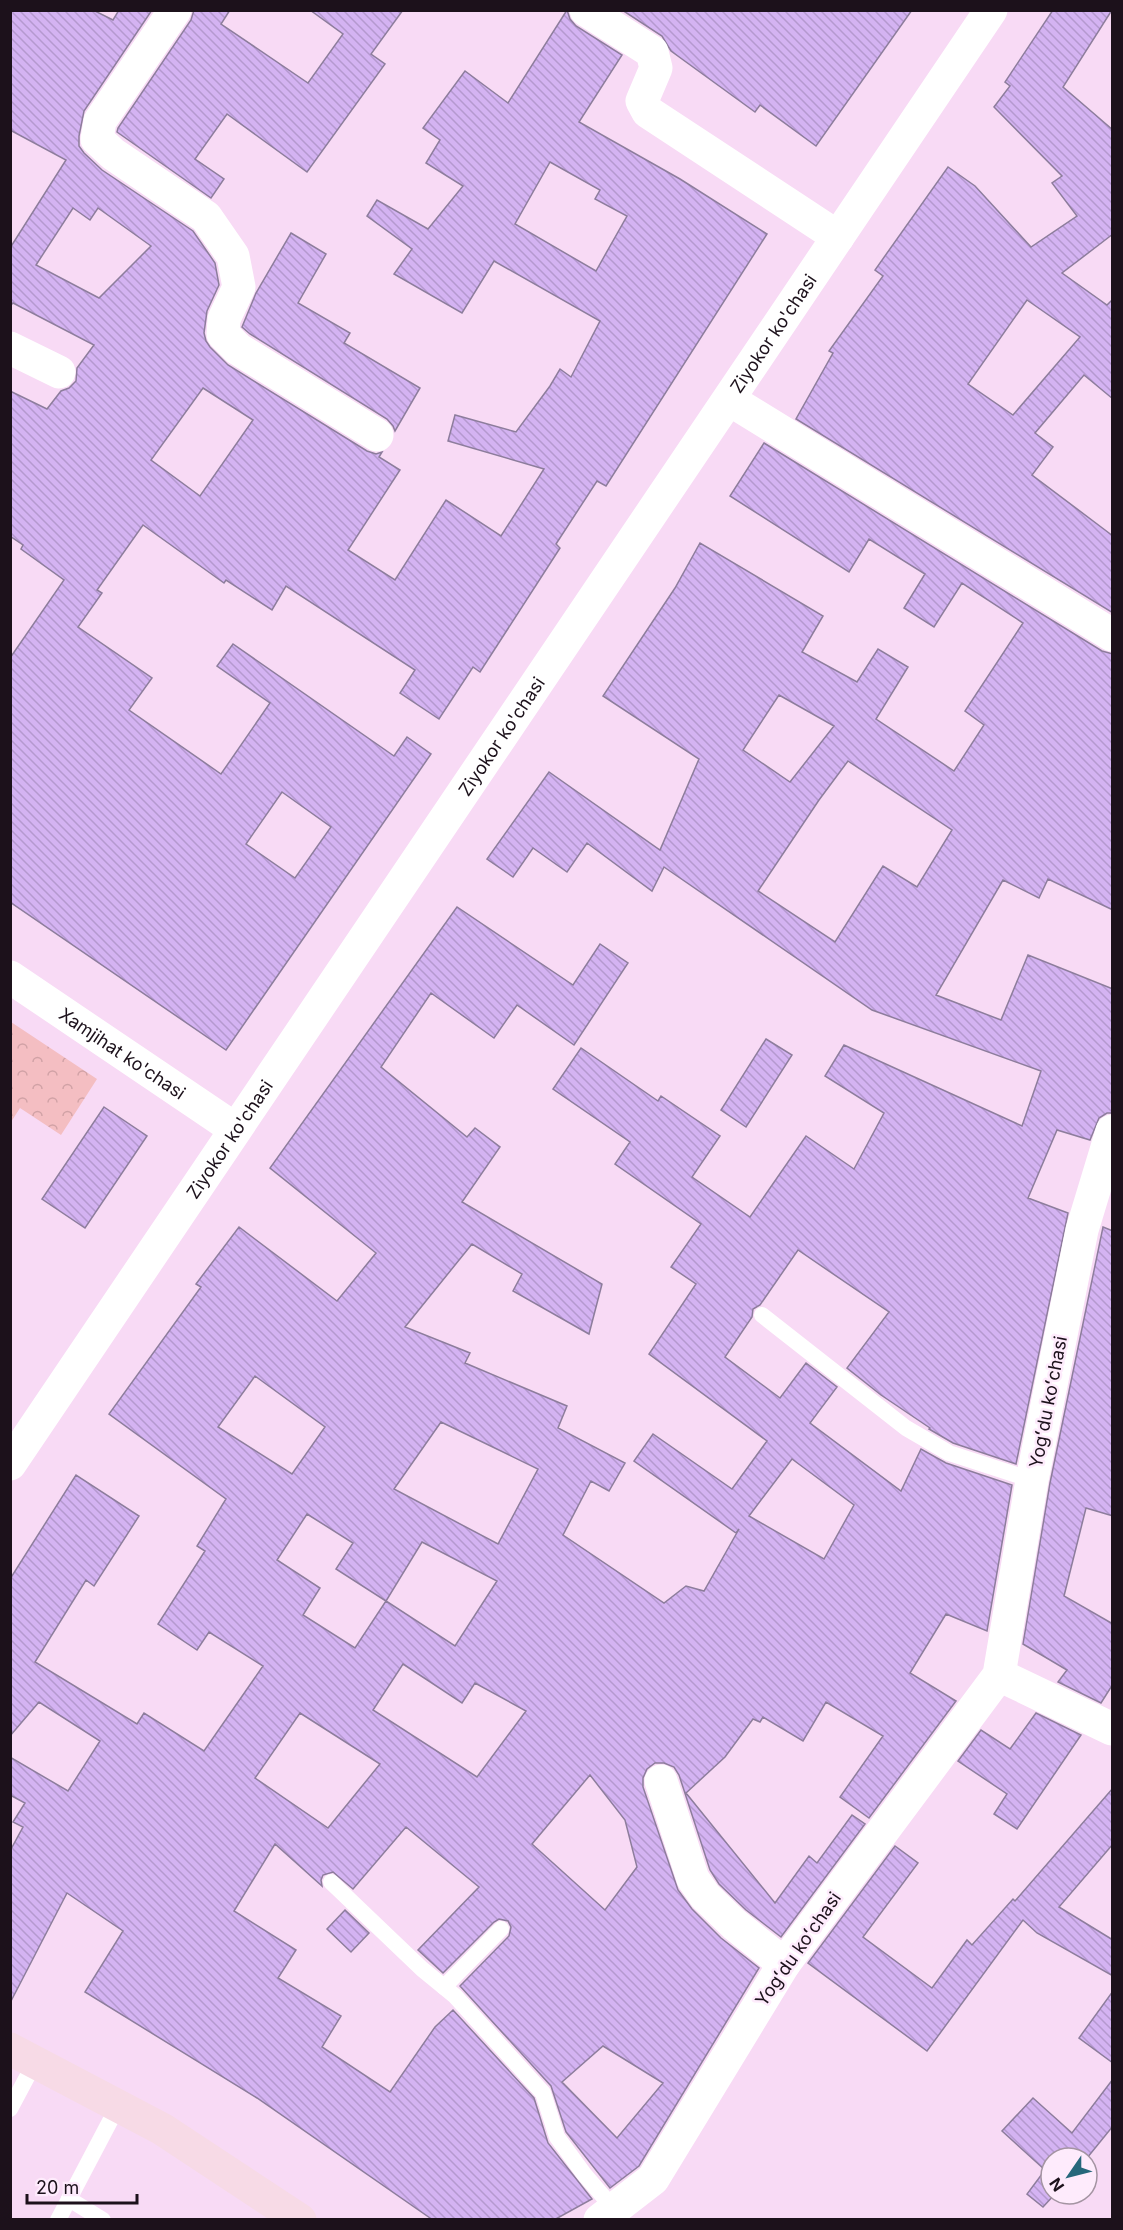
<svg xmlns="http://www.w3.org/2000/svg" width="1123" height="2230" font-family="Inter,sans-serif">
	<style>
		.park { fill: url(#park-crowns) }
		.building { fill: url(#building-back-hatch); stroke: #8d7d9c; stroke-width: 1.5; fill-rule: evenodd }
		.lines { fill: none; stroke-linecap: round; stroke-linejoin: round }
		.lane { stroke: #fff; stroke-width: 16 }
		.street { stroke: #fff; stroke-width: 33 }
		.primary { stroke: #f7dae6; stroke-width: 33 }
		.labels { text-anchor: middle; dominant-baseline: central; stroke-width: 5; stroke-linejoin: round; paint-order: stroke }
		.street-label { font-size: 18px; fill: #1c111b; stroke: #feebfc }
	</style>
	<defs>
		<pattern id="park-crowns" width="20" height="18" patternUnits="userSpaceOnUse" patternTransform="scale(1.5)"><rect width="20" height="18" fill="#f4bec2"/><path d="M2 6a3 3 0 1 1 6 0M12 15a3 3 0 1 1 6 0" fill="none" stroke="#d1a2a6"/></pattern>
		<pattern id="building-back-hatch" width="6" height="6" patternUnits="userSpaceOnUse" patternTransform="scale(1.5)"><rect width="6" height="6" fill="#d4b3f2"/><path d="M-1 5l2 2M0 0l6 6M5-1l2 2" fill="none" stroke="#b599cf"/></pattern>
	</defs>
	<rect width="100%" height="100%" fill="#f8daf5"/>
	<polygon class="park" points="11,1022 97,1079 61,1135 20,1108 11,1122"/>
	<g class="building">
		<path d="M10 10H93L113 20 119 10H152L84 111 79 136V146L84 153 102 170 193 231 215 263 219 285 207 311 204 333 206 341 210 347 228 365 367 451 376 454 382 452 379 457 400 470 348 550 395 580 446 500 501 536 544 469 448 441 455 415 516 432 550 386 560 369 571 377 600 321 494 261 462 313 394 274 412 249 367 216 377 200 428 229 463 186 426 163 440 140 423 128 465 71 508 103 567 10 570 19 576 26 622 55 579 122 680 179 767 234 606 486 597 481 556 544 560 548 480 672 473 667 439 719 400 693 415 670 286 586 272 610 226 580 224 583 143 525 97 590 102 593 78 627 152 678 129 710 221 774 270 703 217 666 233 644 394 756 407 737 431 754 226 1050 10 902V658L64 580 21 549 23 545 10 536V391L47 409 61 391 69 388 76 381 77 368 94 345 13 303 10 306V248L66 160 10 130ZM550 162 600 190 595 199 627 216 596 271 515 224ZM73 208 90 220 98 208 151 246 99 298 36 265ZM203 388 253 420 200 496 151 460ZM282 792 331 827 295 878 246 844Z"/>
		<polygon points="194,10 230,10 221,24 308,83 343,34 310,10 403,10 371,54 385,64 307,172 227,114 195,159 224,179 211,198 117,132 118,128 191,20"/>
		<polygon points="622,10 912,10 816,146 760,105 755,112 671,51 662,36"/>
		<path d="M1053 10H1112L1063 87 1113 130V234L1062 273 1107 305 1113 299V399L1084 375 1035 433 1053 447 1032 475 1113 536V613L796 419 833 353 829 351 883 276 875 270 948 167 975 186 1031 247 1077 216 1052 183 1062 176 994 107 1010 86 1005 82ZM1027 300 1080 337 1013 415 968 384Z"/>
		<polygon points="291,233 326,254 298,303 350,333 344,343 420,388 395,431 393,426 387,419 250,334 242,327 256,293"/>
		<path d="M764 443 1102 651 1113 654V910L1048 879 1039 898 1003 880 936 995 1001 1020 1028 955 1113 989V1113H1107L1099 1118 1090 1140 1057 1130 1028 1198 1068 1213 1016 1464 953 1443 929 1429 930 1428 881 1395 847 1368 889 1312 798 1250 760 1305 753 1309 752 1317 725 1357 780 1398 806 1363 837 1387 810 1423 901 1491 921 1449 946 1463 1012 1485 987 1631 946 1614 910 1673 956 1701 869 1818 840 1797 883 1736 826 1702 803 1741 763 1717 760 1722 753 1719 725 1757 686 1793 775 1903 809 1856 817 1863 852 1815 865 1824 781 1937 746 1910 719 1884 710 1870 679 1775 674 1767 664 1763H655L647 1769 643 1778V1787L678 1890 692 1909 721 1938 759 1968 639 2166 610 2188 566 2132 551 2086 460 1986 509 1936 511 1927 508 1921 499 1919 494 1922 443 1973 418 1950 479 1887 406 1827 353 1889 333 1872 323 1875 321 1880 322 1886 275 1844 234 1911 296 1950 278 1978 341 2016 322 2047 390 2092 435 2027 453 2010 534 2098 548 2143 592 2199 554 2220H433L257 2098 85 1992 123 1931 67 1893 10 2003V1851L23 1827 13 1822 25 1803 10 1795V1757L68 1791 100 1741 39 1702 10 1736V1579L76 1475 139 1516 94 1586 86 1580 35 1662 137 1724 144 1713 204 1751 263 1666 209 1632 197 1650 158 1624 205 1551 197 1546 226 1499 109 1414 201 1287 196 1284 239 1227 337 1301 376 1253 270 1168 457 907 573 985 600 944 628 963 574 1045 517 1005 494 1038 431 993 381 1067 467 1137 475 1128 500 1147 462 1202 602 1284 589 1334 513 1291 522 1274 472 1244 405 1327 470 1353 465 1363 567 1406 558 1428 625 1463 609 1491 591 1481 563 1535 664 1603 686 1586 704 1591 739 1529 736 1533 634 1461 653 1434 732 1489 767 1441 649 1354 696 1284 671 1267 701 1224 615 1164 630 1142 553 1089 581 1048 658 1101 661 1096 720 1136 692 1177 750 1217 806 1136 854 1169 884 1113 825 1076 844 1045 1022 1126 1041 1071 872 1010 664 867 652 891 587 843 567 872 533 848 513 877 487 859 549 772 660 850 699 759 603 696 675 588 700 543 823 616 802 652 857 682 878 649 908 667 876 719 954 771 984 725 965 711 1023 623 962 583 934 627 904 608 925 574 869 539 849 572 730 496ZM779 695 834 726 790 782 743 750ZM848 761 952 830 917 887 883 866 835 942 758 891 819 800ZM255 1376 325 1427 292 1474 218 1427ZM441 1422 538 1469 498 1544 394 1489ZM792 1459 854 1505 824 1559 749 1516ZM307 1514 353 1543 336 1569 386 1601 355 1648 303 1615 320 1588 277 1560ZM422 1542 497 1581 455 1646 386 1601ZM403 1664 462 1703 475 1683 526 1711 477 1777 373 1710ZM300 1713 380 1764 328 1828 255 1778ZM590 1775 625 1820 637 1867 605 1910 532 1844ZM603 2046 663 2083 617 2138 562 2082Z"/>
		<polygon points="766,1039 792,1055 746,1127 721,1110"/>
		<polygon points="104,1107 147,1136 85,1228 42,1199"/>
		<polygon points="1103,1227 1113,1231 1113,1516 1086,1508 1064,1596 1113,1624 1113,1684 1101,1703 1058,1682 1067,1670 1023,1644 1050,1483"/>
		<polygon points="1036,1713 1081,1735 1017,1829 994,1814 1007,1794 958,1761 981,1730 1010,1749"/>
		<polygon points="1113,1788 1113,1844 1059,1907 1113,1940 1113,1976 1037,1933 1023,1920 927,2051 808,1963 895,1846 918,1863 863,1937 932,1988 967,1940 972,1945 1013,1899 1015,1901"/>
		<polygon points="345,1910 369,1933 351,1952 327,1929"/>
		<polygon points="1113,1991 1113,2063 1079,2038"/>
		<polygon points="1113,2079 1113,2126 1087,2158 1051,2158 1051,2194 1055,2194 1043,2207 1027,2194 1045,2170 1002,2131 1033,2098 1072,2133"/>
	</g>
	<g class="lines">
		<g class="lane">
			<polyline points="762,1315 906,1428 949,1453 1032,1480"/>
			<polyline points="331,1882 422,1969 455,1996 543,2093 557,2137 584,2174 614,2209"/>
			<polyline points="444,1987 501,1929"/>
			<polyline points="10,2109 35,2062"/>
			<polyline points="69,2199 103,2220"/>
			<polyline points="58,2220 118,2106"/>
		</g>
		<g class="street">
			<polyline points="175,10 100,121 97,139 113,154 206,217 233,256 239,287 224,319 223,334 238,349 377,435"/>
			<polyline points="586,10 652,52 656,68 642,101 648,112 838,237"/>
			<polyline points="10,348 59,372"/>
			<polyline points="730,400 1112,635"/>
			<path id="s1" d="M10 977 235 1129"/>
			<path id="s2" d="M10 1464 991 10"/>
			<polyline points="999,1675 1112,1729"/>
			<polyline points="661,1781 693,1879 705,1896 734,1924 784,1964"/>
			<polyline points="600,2220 653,2179 784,1964 999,1675 1032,1480 1082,1230 1112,1131"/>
		</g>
		<polyline class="primary" points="10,2049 162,2129 300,2220"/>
	</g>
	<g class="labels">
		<g class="street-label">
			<text stroke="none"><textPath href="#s2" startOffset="1364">Ziyokor ko'chasi</textPath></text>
			<text stroke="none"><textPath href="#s2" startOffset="878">Ziyokor ko'chasi</textPath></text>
			<text stroke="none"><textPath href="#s1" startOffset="136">Xamjihat ko'chasi</textPath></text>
			<text stroke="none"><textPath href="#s2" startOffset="392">Ziyokor ko'chasi</textPath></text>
			<text transform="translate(1048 1402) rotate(-79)">Yogʻdu koʻchasi</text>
			<text transform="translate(798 1949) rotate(-55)">Yogʻdu koʻchasi</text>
		</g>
	</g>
	<rect width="1123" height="2230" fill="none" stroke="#1c111b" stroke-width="24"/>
	<g transform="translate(1069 2176) rotate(235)"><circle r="28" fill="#feebfc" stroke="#a494a2" stroke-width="1.5"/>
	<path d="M0-4.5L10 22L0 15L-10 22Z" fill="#26677b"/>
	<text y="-9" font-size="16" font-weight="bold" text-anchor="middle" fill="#1c111b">N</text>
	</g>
	<path d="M27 2194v9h110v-9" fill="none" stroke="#1c111b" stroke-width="3"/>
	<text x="36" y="2194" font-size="18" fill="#1c111b" stroke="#feebfc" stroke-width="4.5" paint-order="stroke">20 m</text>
</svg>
